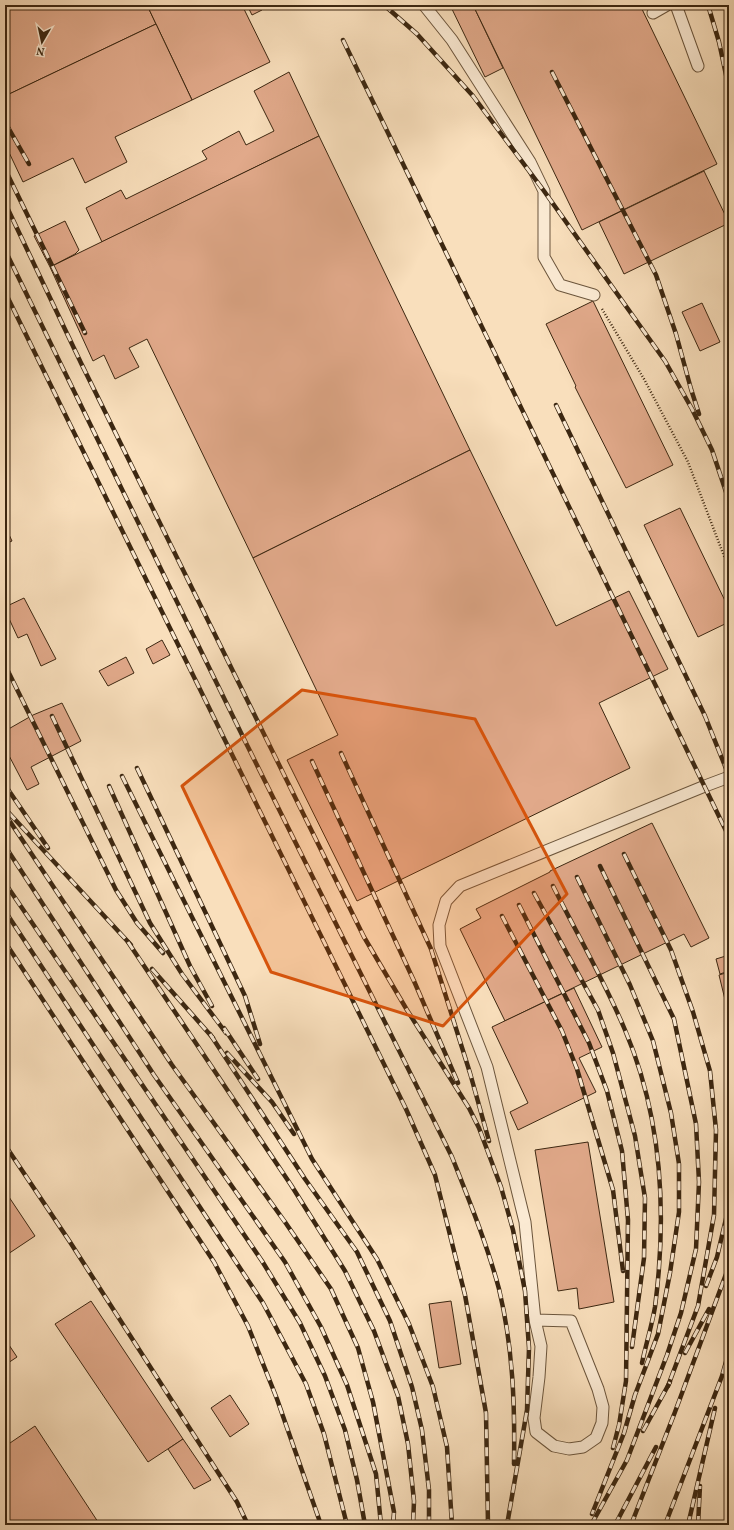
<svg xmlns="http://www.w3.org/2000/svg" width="734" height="1530" font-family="Vollkorn,serif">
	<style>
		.building { fill: #e1a98a; stroke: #3c2711 }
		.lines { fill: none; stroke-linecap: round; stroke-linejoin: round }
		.service-casing { stroke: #6b553c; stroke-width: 13 }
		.path { stroke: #3c2711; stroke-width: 2.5; stroke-dasharray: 1 2; stroke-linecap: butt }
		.service { stroke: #fbead3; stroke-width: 11 }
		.rail-casing { stroke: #3c2711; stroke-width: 4.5 }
		.rail { stroke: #fbead3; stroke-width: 3; stroke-dasharray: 9; stroke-linecap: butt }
		.marked { fill: #d7540c; fill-opacity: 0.2; stroke: #d7540c; stroke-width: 3; stroke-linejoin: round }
	</style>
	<rect width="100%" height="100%" fill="#f9dfbc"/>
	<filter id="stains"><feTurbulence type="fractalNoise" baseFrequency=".005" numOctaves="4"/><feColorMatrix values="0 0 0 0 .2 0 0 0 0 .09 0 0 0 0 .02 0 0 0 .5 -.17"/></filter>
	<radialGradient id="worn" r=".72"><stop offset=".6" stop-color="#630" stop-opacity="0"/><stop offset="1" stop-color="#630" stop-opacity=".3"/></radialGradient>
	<g class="building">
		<polygon points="5,5 147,5 156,24 5,96"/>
		<polygon points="147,5 242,5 270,62 192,100"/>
		<polygon points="247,5 260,5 262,10 252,15"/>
		<polygon points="450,5 473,5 503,68 485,77"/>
		<polygon points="473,5 640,5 717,164 582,230"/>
		<polygon points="156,24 192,100 115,137 127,162 85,183 73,158 23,182 5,144 5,96"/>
		<polygon points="289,72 319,136 102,242 86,208 121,190 126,199 207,159 202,151 239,131 246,145 274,131 254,91"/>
		<polygon points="319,136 470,450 253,558 147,339 129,348 139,367 115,379 104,355 93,361 50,267"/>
		<polygon points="704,171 729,223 624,274 599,222"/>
		<polygon points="65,221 79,250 75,254 50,267 34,236"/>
		<polygon points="593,301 673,465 626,488 575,387 576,386 546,324"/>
		<polygon points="702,303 720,342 700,351 682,312"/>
		<polygon points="470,450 556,626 629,591 668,669 599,703 630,768 357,901 287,760 338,735 253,558"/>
		<polygon points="680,508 729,609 729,622 698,637 644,525"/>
		<polygon points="5,526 12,541 5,544"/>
		<polygon points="24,598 56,659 41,666 27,634 18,638 5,610 5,607"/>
		<polygon points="162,640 170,655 153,664 146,649"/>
		<polygon points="126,657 134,673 108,686 99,671"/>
		<polygon points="62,703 81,741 31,767 39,784 27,790 5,748 5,731 33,715"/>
		<polygon points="652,823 709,938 691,947 684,934 505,1021 460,929 481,918 476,909 550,872 550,871"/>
		<polygon points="729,924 729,943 725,925"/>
		<polygon points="729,955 729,971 720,974 716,959"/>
		<polygon points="729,972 729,1016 719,975"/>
		<polygon points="574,988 602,1047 579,1058 596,1092 518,1130 510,1112 528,1103 492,1027"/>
		<polygon points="588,1142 614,1302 579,1309 577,1288 558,1291 535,1150"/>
		<polygon points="5,1191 35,1236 5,1256"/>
		<polygon points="91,1301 183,1439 148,1462 55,1324"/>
		<polygon points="451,1301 461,1364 439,1368 429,1304"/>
		<polygon points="5,1339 17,1357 5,1365"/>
		<polygon points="230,1395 249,1424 230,1437 211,1408"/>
		<polygon points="729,1401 729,1525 725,1525 725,1508"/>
		<polygon points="35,1426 100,1525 5,1525 5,1436 10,1443"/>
		<polygon points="183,1439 211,1480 194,1489 168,1449"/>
	</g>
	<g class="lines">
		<g class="service-casing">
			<g id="service">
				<polyline points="424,5 452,40 530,162 544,191 544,257 560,285 594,295"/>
				<polyline points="676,5 698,66"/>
				<polyline points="653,13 667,5"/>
				<polyline points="535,1320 571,1321 598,1389 603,1407 602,1423 596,1438 583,1447 569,1449 554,1446 536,1432 534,1418 539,1377 541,1346 535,1320 525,1222 487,1067 440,946 439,925 446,901 460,886 705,786 729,777"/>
			</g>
		</g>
		<polyline class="path" points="602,309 644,379 688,462 729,569"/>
		<use href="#service" class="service"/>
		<g class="rail-casing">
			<g id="rail">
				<polyline points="384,5 417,34 473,96 544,191 665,361 692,409 712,450 729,501"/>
				<polyline points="708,5 719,42 729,89"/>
				<polyline points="343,40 729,837"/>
				<polyline points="5,66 7,70"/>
				<polyline points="552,72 656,275 676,334 691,389 699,414"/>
				<polyline points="5,122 29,164"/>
				<polyline points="5,169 85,333"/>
				<polyline points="5,203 81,363 364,937 407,1010 469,1108 479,1128 501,1187 513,1230 525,1291 529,1348 527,1410 507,1525"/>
				<path d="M5 250 245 741 452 1157C469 1200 487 1244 499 1289 513 1347 515 1405 514 1464"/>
				<polyline points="5,292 406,1109 435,1175 465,1295 486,1413 488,1525"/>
				<polyline points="556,405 705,716 729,776"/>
				<polyline points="5,665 116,890 137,923 163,953"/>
				<polyline points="52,716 150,923 182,974 226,1033"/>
				<polyline points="341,753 431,949 470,1073 489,1141"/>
				<polyline points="312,761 414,981 458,1083"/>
				<polyline points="137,768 245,996 260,1044"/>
				<polyline points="122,776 312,1159 377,1259 409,1324 433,1387 447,1447 452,1525"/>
				<polyline points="5,785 48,848"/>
				<polyline points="109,786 190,966 212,1006"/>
				<polyline points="9,813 131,945"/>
				<polyline points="5,814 172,1065 285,1222 331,1289 358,1348 373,1402 394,1512 393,1525"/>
				<polyline points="5,846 154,1075 285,1262 321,1327 347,1385 376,1474 381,1525"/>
				<polyline points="624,854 671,950 693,1012 710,1071 716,1130 714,1215 698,1306 668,1386"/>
				<polyline points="577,877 630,985 653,1041 671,1113 679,1164 679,1212 670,1273 658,1334 635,1395 624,1433 592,1514"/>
				<polyline points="5,883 262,1261 300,1323 325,1376 345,1430 357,1480 365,1525"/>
				<path d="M553 886C577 934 604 980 625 1030 662 1117 667 1214 655 1307 652 1325 646 1344 642 1363"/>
				<polyline points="534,893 598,1010 613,1053 635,1136 645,1198 644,1258 632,1347"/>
				<polyline points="519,905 589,1043 607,1091 622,1151 628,1220 626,1381 619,1425 613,1448"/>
				<polyline points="5,911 263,1303 306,1384 324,1434 347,1525"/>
				<polyline points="502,916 562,1031 577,1069 613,1190 623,1271"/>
				<polyline points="5,942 214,1262 248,1326 277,1399 321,1525"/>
				<polyline points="128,942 291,1185 345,1271 374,1331 398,1396 408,1444 414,1501 413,1525"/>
				<polyline points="152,969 213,1038"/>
				<polyline points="224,1028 258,1079"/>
				<polyline points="210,1034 305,1179 357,1252 390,1321 412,1387 422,1430 429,1490 429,1525"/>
				<polyline points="227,1053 272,1102 294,1134"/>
				<polyline points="5,1145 70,1242 237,1502 248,1525"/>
				<polyline points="706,1286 717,1257 729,1206"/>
				<polyline points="685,1353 709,1309"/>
				<polyline points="643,1431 670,1382"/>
				<polyline points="591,1525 627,1460 667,1355 681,1313 696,1249 699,1182 696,1124 674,1019 600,866"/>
				<polyline points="615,1525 656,1447"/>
				<polyline points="631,1525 675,1412 729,1266"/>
				<polyline points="665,1525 722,1376 729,1351"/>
				<polyline points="688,1525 715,1408"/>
				<polyline points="698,1525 700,1486"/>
			</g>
		</g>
		<use href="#rail" class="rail"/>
	</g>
	<path class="marked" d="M302 690 475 719 567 894 443 1026 271 972 182 786Z"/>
	<rect width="734" height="1530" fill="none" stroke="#f9dfbc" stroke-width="20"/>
	<rect x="6" y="6" width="722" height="1518" fill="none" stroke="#3c2711" stroke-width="2"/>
	<rect x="10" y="10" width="714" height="1510" fill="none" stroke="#3c2711"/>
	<g transform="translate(42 42) rotate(189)" stroke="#fbead3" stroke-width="3" paint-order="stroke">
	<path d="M0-3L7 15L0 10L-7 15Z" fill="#3c2711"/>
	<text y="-6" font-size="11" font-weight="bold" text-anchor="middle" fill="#3c2711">N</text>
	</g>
	<rect width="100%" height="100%" filter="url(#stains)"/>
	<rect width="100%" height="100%" fill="url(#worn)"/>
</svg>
